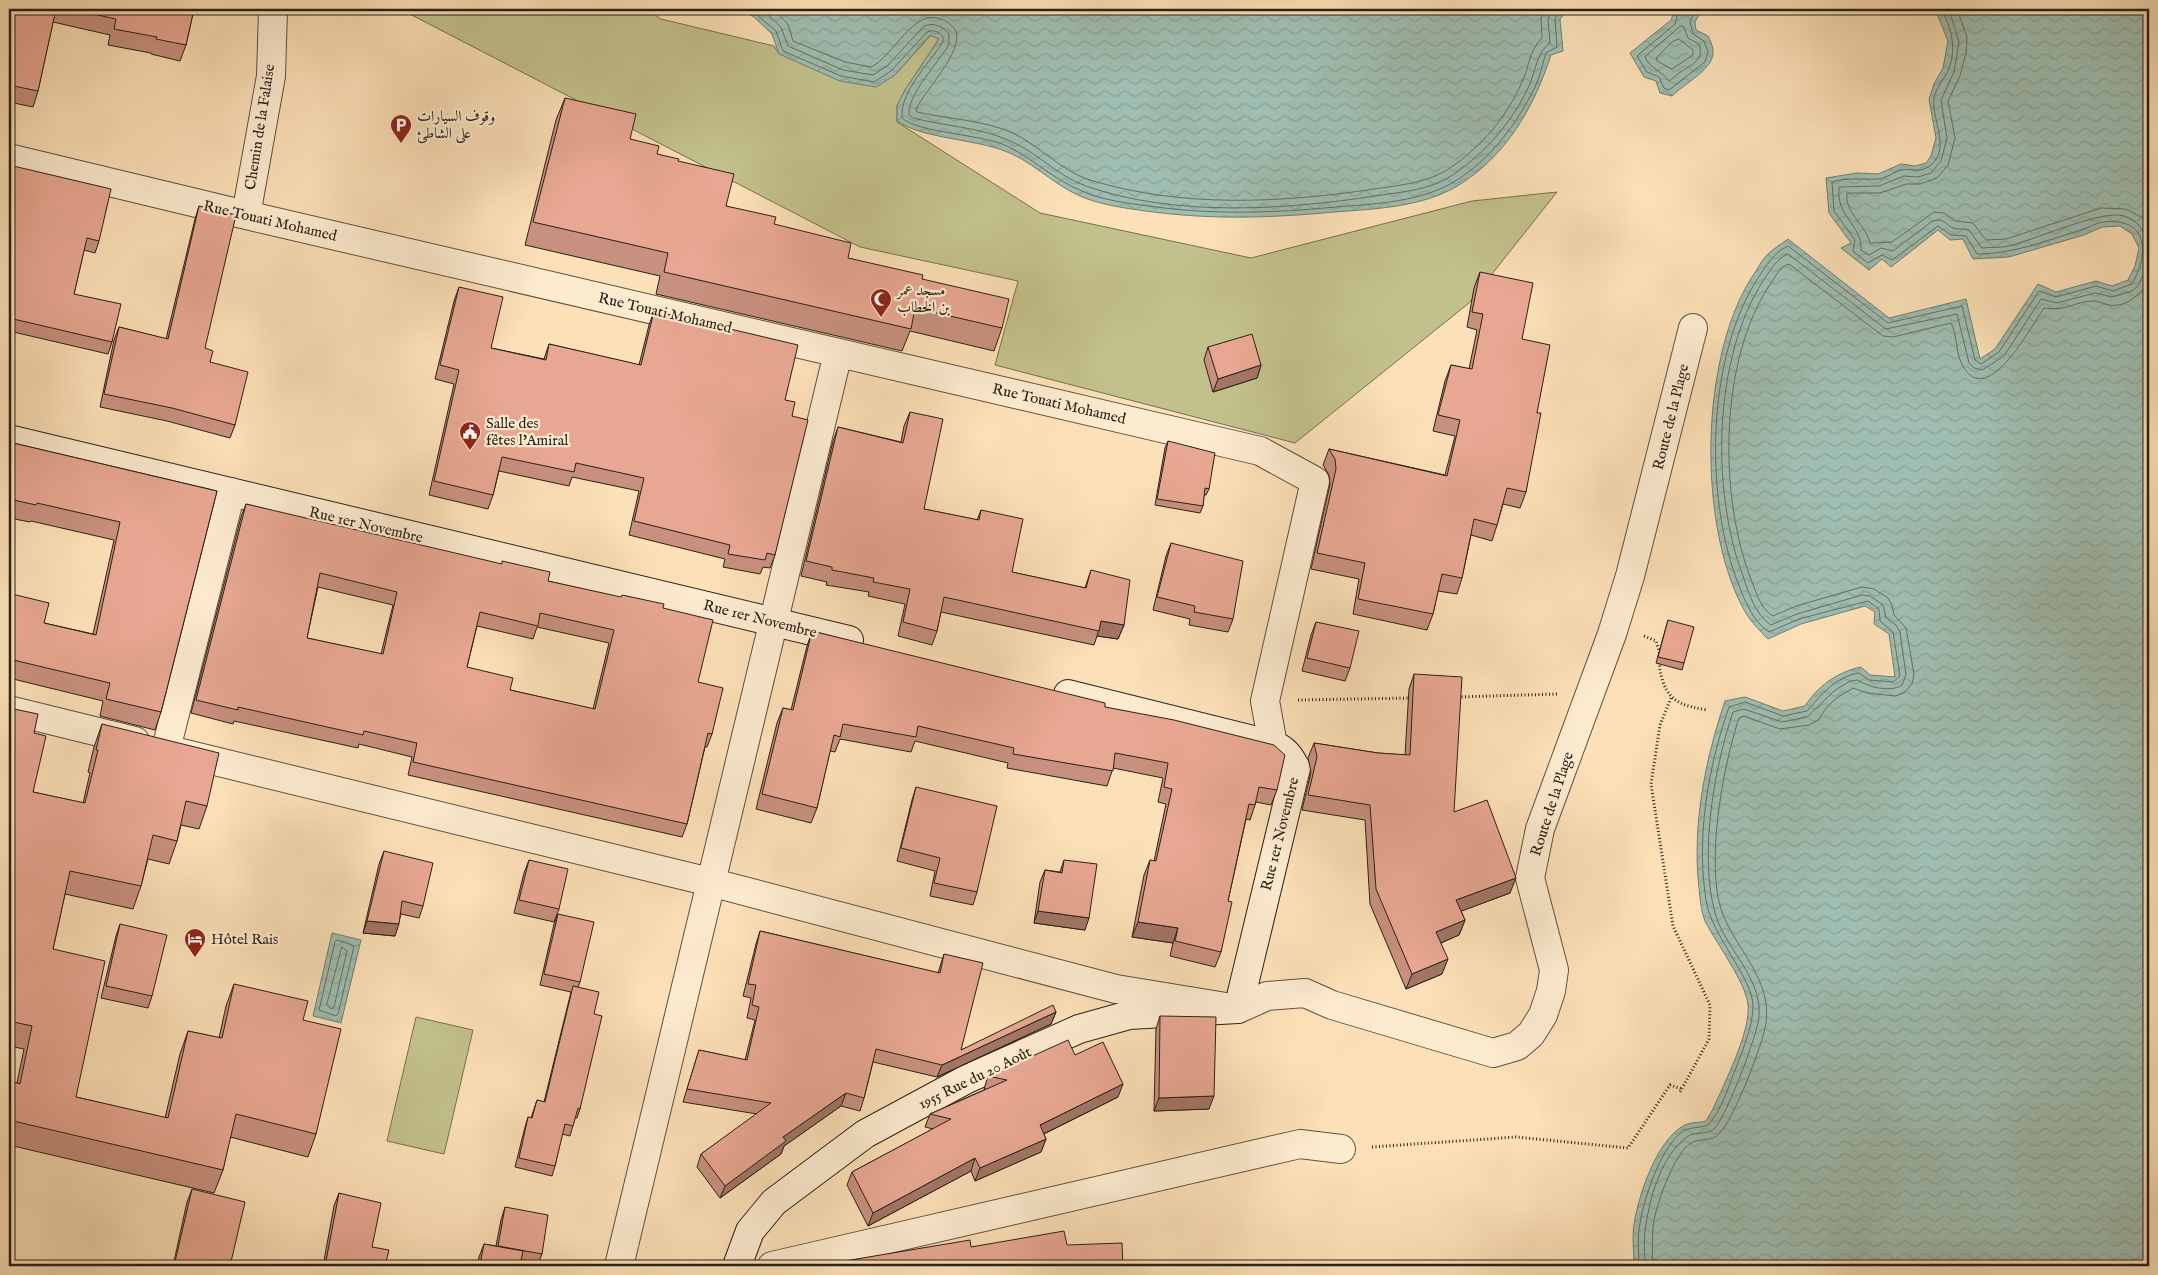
<svg xmlns="http://www.w3.org/2000/svg" width="2158" height="1275" font-family="'IM FELL English',Amiri,serif">
	<defs>
		<pattern id="water-waves" width="16" height="10" patternUnits="userSpaceOnUse" patternTransform="scale(1.25)"><rect width="16" height="10" fill="#9fbdb0"/><path d="M0 5q4-4 8 0t8 0" fill="none" stroke="#89a297"/></pattern>
	</defs>
	<rect width="100%" height="100%" fill="#fce0b7"/>
	<filter id="stains"><feTurbulence type="fractalNoise" baseFrequency=".004" numOctaves="4"/><feColorMatrix values="0 0 0 0 .2 0 0 0 0 .09 0 0 0 0 .02 0 0 0 .5 -.17"/></filter>
	<radialGradient id="worn" r=".72"><stop offset=".6" stop-color="#630" stop-opacity="0"/><stop offset="1" stop-color="#630" stop-opacity=".3"/></radialGradient>
	<path fill="#c3c18b" stroke="#767052" d="M400 9H647L661 19 774 46 779 54 895 75 931 35 939 39 905 90 897 106V122L1040 213 1251 258 1472 201 1557 192 1469 303 1295 443 995 365 1018 281 860 247Z
		M416 1017 473 1030 444 1154 387 1141Z"/>
	<path fill="url(#water-waves)" stroke="#707e73" d="M740 9H1563L1566 12 1560 19 1563 51 1551 55C1534 107 1507 155 1459 185 1424 207 1375 209 1334 212 1269 218 1211 220 1146 211 1124 208 1101 205 1080 196 1052 184 1030 159 1002 150 972 139 921 138 897 121V106L905 90 939 39 930 35 895 75 876 87 840 81 779 54 772 34 754 17Z
		M1675 9H1702L1695 22 1696 30 1708 36C1710 40 1713 46 1713 51 1715 68 1684 84 1672 96L1660 93 1656 81 1644 77 1630 53 1671 20Z
		M1935 9H2149V1266H1634C1634 1252 1632 1237 1634 1224 1639 1194 1656 1142 1683 1126 1689 1122 1699 1123 1706 1121L1713 1109C1724 1084 1751 1031 1748 1005 1746 982 1716 943 1705 921 1701 911 1700 898 1699 888 1692 826 1705 760 1725 701L1745 697 1783 711 1805 706C1818 686 1837 672 1861 667L1870 675 1895 677 1889 634 1874 624 1875 612 1865 606 1801 624 1768 639C1758 629 1748 619 1742 606 1698 521 1700 358 1752 277 1757 270 1761 261 1767 255 1773 249 1781 244 1788 239L1889 318 1966 299 1980 359 1995 349 2038 284 2056 292 2096 281 2112 286 2128 280 2135 266 2139 248 2132 234 2120 226 2102 227 2084 235 2009 257 1973 259 1963 239 1950 240 1938 230 1891 267 1882 259 1869 270 1841 248 1851 243 1829 213 1826 178 1857 173 1878 174 1901 164 1915 166 1926 163 1931 156 1936 138 1929 99 1934 84 1943 68 1948 41Z
		M332 933 361 940 341 1023 313 1016Z"/>
	<g fill="none" stroke-linecap="round" stroke-linejoin="round">
		<path stroke="#646e64" stroke-width="1" d="M750 9 776 31 783 51 841 76 874 82 891 71 927 32C933 29 940 32 943 37V42C929 64 900 91 902 118 919 133 981 134 1007 146 1034 159 1054 180 1082 191 1102 200 1126 203 1148 206 1213 215 1271 213 1336 207 1375 204 1423 202 1457 180 1491 158 1516 125 1534 89 1540 78 1542 65 1546 53L1557 47 1555 19 1560 9
			M762 9 781 27 788 46 843 70 873 75 887 66 924 26C933 22 943 26 949 34V44C939 63 907 94 909 115L913 118C944 126 978 127 1008 140 1036 151 1057 176 1086 186 1173 217 1285 210 1375 196 1401 192 1432 190 1454 174 1486 152 1513 121 1529 86 1536 71 1536 53 1550 43L1548 19 1553 9
			M773 9 788 24 793 41 845 62 871 67C894 56 913 8 941 19 948 22 952 25 956 31 963 52 926 89 916 109L917 112C948 119 983 120 1013 133 1040 146 1061 171 1090 180 1181 208 1282 203 1374 189 1400 185 1428 183 1450 168 1481 147 1507 117 1522 82 1529 68 1529 50 1542 38L1541 18 1544 9
			M1679 9 1675 24 1637 56 1647 72 1659 77 1664 88 1669 90 1705 62 1708 52 1704 41 1693 34 1690 21 1696 9
			M1949 9 1959 42 1954 72 1941 100 1947 138 1941 161 1931 173 1918 177 1904 176 1879 186 1839 187C1836 218 1862 224 1861 250L1869 255 1881 248 1893 251 1931 222C1943 216 1944 224 1953 228 1958 230 1964 228 1969 230L1982 248C1991 247 2000 248 2009 246 2034 240 2103 209 2124 216 2138 220 2144 231 2149 243
			M1957 9 1967 37 1966 53 1960 76 1948 101 1955 138 1948 165 1937 178 1920 184H1906L1880 193H1847C1844 212 1866 225 1870 243L1892 242 1934 212 1944 213 1956 221 1973 223 1986 240 2006 239 2101 208 2126 209 2143 218 2149 226
			M1681 26 1684 27 1688 38 1699 44C1705 61 1690 65 1679 73 1675 76 1673 79 1669 81 1662 71 1650 69 1645 57Z
			M1679 39 1693 50V55L1672 69 1657 61 1656 58 1672 42Z
			M338 940 354 946 338 1014 336 1016 319 1010 335 942Z
			M342 947 347 951 334 1007 331 1009 327 1005Z
			M1639 1266C1639 1252 1637 1237 1640 1223 1644 1198 1662 1143 1685 1130 1692 1127 1701 1128 1708 1125 1722 1110 1728 1087 1736 1068 1743 1048 1753 1027 1753 1006 1753 978 1711 935 1706 900 1696 836 1708 768 1729 707L1745 702 1783 716 1807 711C1822 694 1835 677 1859 673L1869 680 1893 682 1900 676 1893 632 1880 621 1879 609 1868 601 1799 619 1769 632C1751 620 1744 598 1736 578 1705 492 1707 357 1758 278 1766 266 1774 252 1788 246L1888 323 1962 306 1975 360 1981 364 1999 352 2039 291 2056 297 2096 286 2113 291 2132 284C2150 253 2148 217 2103 222 2095 223 2086 229 2078 231 2045 241 2013 254 1977 254L1966 236 1951 235 1938 226 1892 260 1882 255 1868 263 1853 251 1855 240 1834 211 1832 182C1847 177 1862 180 1877 179 1887 179 1894 171 1902 170 1911 168 1919 173 1928 167 1953 151 1931 120 1934 98 1936 88 1943 80 1948 71 1957 51 1952 27 1941 9
			M1645 1266C1645 1253 1643 1238 1646 1225 1650 1196 1662 1155 1687 1137 1694 1131 1707 1136 1715 1128 1728 1112 1753 1045 1758 1023 1767 981 1725 950 1715 913 1699 854 1714 769 1733 712L1744 709 1782 722 1807 717 1834 691 1850 681 1858 680C1868 687 1891 693 1902 685L1906 675 1900 632 1896 625 1886 618 1883 605 1870 596 1862 595 1797 614 1771 625C1755 614 1749 594 1743 576 1711 491 1713 359 1763 281 1770 271 1776 259 1788 254L1886 329 1957 314 1969 363 1974 368 1982 370 2004 356 2041 299 2057 303 2095 293 2112 297 2132 291 2138 286 2145 271 2149 254
			M1652 1266C1653 1254 1652 1241 1653 1228 1654 1209 1674 1153 1691 1143 1699 1138 1711 1142 1719 1134 1734 1119 1763 1044 1766 1023 1772 979 1736 950 1722 912 1705 865 1723 766 1739 718L1744 716 1780 729 1809 725 1818 720 1827 707 1838 697 1853 688 1867 693 1895 696 1904 693 1912 684 1914 674 1906 628 1894 615 1892 605 1888 598 1874 589 1862 587 1796 606 1773 616C1759 608 1755 588 1749 574 1719 491 1720 361 1769 286 1775 278 1779 267 1789 264L1883 336 1893 337 1951 323C1958 336 1955 355 1964 368 1989 408 2033 323 2044 308 2066 312 2075 301 2094 301 2099 301 2104 304 2109 305 2126 308 2142 294 2149 280"/>
		<g stroke="#5e5040" stroke-width="30">
			<path id="minor" d="M9 158 246 215 1260 451 1315 481 1265 701 1273 745
				M246 215 271 76 273 9
				M9 710 135 741
				M166 749 231 492
				M182 753 710 882 1116 989 1238 1009 1267 996 1305 993 1332 1005 1493 1053 1517 1046 1531 1034 1543 1015 1551 991 1554 970 1530 878 1540 829 1612 634 1630 576 1693 328
				M619 1266 838 353
				M772 1266 1300 1144 1341 1149"/>
		</g>
		<g stroke="#2a2018" stroke-width="30">
			<path id="secondary" d="M9 439 849 640
				M737 1266 750 1231 774 1202 865 1134 967 1079 1079 1029 1129 1015 1238 1009 1296 768C1290 757 1285 749 1273 745L1068 694"/>
		</g>
		<path stroke="#2a2018" stroke-width="3" stroke-dasharray="1 2.5" stroke-linecap="butt" d="M1644 636 1656 641 1660 654
			M1660 662C1659 670 1661 675 1663 682 1671 704 1686 706 1707 710
			M1458 697 1557 694
			M1671 698 1660 725 1651 784 1673 926 1710 1005 1709 1039 1679 1094
			M1298 700 1412 698
			M1372 1147 1516 1137 1628 1148 1670 1085 1682 1089"/>
		<use href="#minor" stroke="#fdebd0" stroke-width="28"/>
		<use href="#secondary" stroke="#fdebd0" stroke-width="28"/>
	</g>
	<path fill="#c8907e" stroke="#2a2018" fill-rule="evenodd" d="M9 9H194L186 45 180 61 151 54V53L108 45 110 35 53 22 38 91 33 107 9 102Z
		M565 98 630 139 657 154 678 161 726 206 774 224 848 258 922 279 1002 328 994 351 910 331 902 351 656 294 660 276 525 245 556 120Z
		M9 165 99 241 95 253 84 250 74 294 112 342 108 354 9 331Z
		M199 206 205 348 235 425 230 438 167 421 100 407 114 340 119 327 166 339 195 219Z
		M1480 272 1522 339 1537 413 1526 492 1520 508 1503 504 1497 525 1492 541 1471 535 1462 578 1457 594 1438 591 1433 614 1427 630 1353 614 1359 579 1311 569 1330 484 1329 475 1323 465 1329 449 1445 475 1455 436 1433 431 1445 381 1451 365 1469 369 1477 330 1467 327 1474 288Z
		M459 287 491 348 544 359 549 344 639 365 649 325 654 311 785 400 792 416 775 555 770 568 763 567 760 574 723 567 725 559 629 535 639 491 572 477 569 486 499 471 493 495 488 509 429 495 454 384 435 379 454 301Z
		M1208 347 1261 365 1257 378 1213 392 1204 360Z
		M910 412 924 509 977 520 981 510 1012 572 1085 588 1091 570 1124 625 1118 639 1097 636 1094 645 941 612 937 631 932 645 898 636 905 604 868 596 869 592 826 585 827 582 801 576 833 441 838 427 901 442 904 426Z
		M1168 441 1209 489 1206 495H1204L1203 506 1200 513 1155 505 1165 448Z
		M9 442 217 491 161 712 155 730 100 716 103 701 9 678V604L12 594 44 623 93 634 114 540 31 521 30 522 9 518Z
		M246 504 548 581 663 608 698 682 712 734 707 747H705L687 824 682 837 408 775 412 757 359 744 358 748 234 721 233 724 191 713 241 517ZM318 587 393 605 381 654 307 638ZM477 626 533 639 537 627 609 643 593 709 510 690 467 667Z
		M1171 543 1233 619 1228 632 1189 625 1190 619 1153 610 1166 556Z
		M1668 620 1684 663 1682 670 1656 663Z
		M1316 622 1350 668 1345 681 1302 671 1311 635Z
		M812 631 1105 707 1277 790 1271 805 1256 802 1250 820 1246 819 1228 901 1221 952 1215 967 1170 956 1173 943 1132 937 1144 875 1150 860 1154 861 1166 804 1158 802 1163 778 1113 768 1107 786 1007 768 1008 763 915 741 911 752 840 739 835 752 830 751 817 808 811 823 756 809 777 723 783 708 791 710 807 646Z
		M1414 674 1454 812 1510 893 1461 911 1465 920 1459 935 1441 943 1442 974 1406 989 1370 904 1365 820 1302 810 1311 772 1308 758 1314 743 1378 753 1405 755 1409 689Z
		M9 708 34 733 33 792 83 803 90 773 88 772 94 747 102 724 207 806 199 829 181 825 177 841 169 864 148 859 141 886 133 909 65 894 53 949 76 1097 165 1118 180 1054 188 1031 219 1038 226 1006 234 984 303 1020 316 1134 308 1157 230 1137 223 1170 214 1193 9 1145V1096L14 1082 17 1083 24 1049 9 1046Z
		M916 787 977 892 973 905 930 896 935 871 897 861 912 800Z
		M384 851 423 906 419 918 401 914 395 936 363 933 379 864Z
		M529 860 559 909 554 922 514 913 524 873Z
		M1064 860 1085 930 1034 923 1040 882 1045 870 1060 872Z
		M558 914 580 982 578 987 594 1014 580 1109 577 1118H575L570 1136 562 1134 555 1166 552 1176 515 1167 525 1127 528 1117 531 1118 537 1100 544 1102 571 992 540 985 554 924Z
		M120 924 152 996 148 1008 101 998 116 936Z
		M760 931 938 973 944 954 961 1050 1056 1012 1051 1024 937 1077 873 1062 864 1098 860 1111 841 1106 784 1146 781 1154 720 1198 697 1167 701 1154 757 1114 683 1102 699 1050 745 1060 755 1020 747 1018 751 998 743 996 756 944Z
		M1160 1016 1209 1109 1154 1111 1156 1029Z
		M1075 1055 1118 1097 1044 1134 1046 1139 1041 1152 975 1181 971 1171 868 1226 847 1185 852 1172 933 1129 925 1127 930 1114 986 1089H984L988 1076Z
		M192 1189 230 1266H173L187 1202Z
		M339 1193 372 1247 385 1266H323L334 1206Z
		M505 1207 542 1254 537 1266 521 1264 520 1266H463L465 1261 478 1263 479 1257 484 1244 496 1246 501 1220Z"/>
	<path fill="#a27566" stroke="#2a2018" d="M1261 365 1257 378 1213 392 1218 379Z
		M1101 621 1124 625 1118 639 1097 636Z
		M1516 878 1510 893 1451 915 1456 900Z
		M1038 911 1089 918 1085 930 1034 923Z
		M1465 920 1459 935 1431 947 1436 932Z
		M367 921 399 924 395 936 363 933Z
		M1138 922 1178 928 1173 943 1132 937Z
		M1448 959 1442 974 1406 989 1412 974Z
		M1056 1012 1051 1024 937 1077 942 1065Z
		M1123 1084 1118 1097 1035 1138 1040 1125Z
		M846 1093 841 1106 784 1146 781 1154 720 1198 725 1186 783 1137Z
		M1214 1096 1209 1109 1154 1111 1159 1098Z
		M1046 1139 1041 1152 975 1181 980 1168Z
		M975 1158 971 1171 868 1226 873 1213Z
		M9 1242H12L10 1249H9Z"/>
	<path fill="#e8a792" stroke="#2a2018" fill-rule="evenodd" d="M9 9H56L38 91 9 85Z
		M70 9H194L186 45 156 39 157 37 114 29 116 19Z
		M565 98 636 114 630 139 659 146 657 154 679 159 678 161 734 174 726 206 776 217 774 224 851 243 848 258 923 275 922 279 1009 299 1002 328 915 308 911 329 664 272 668 253 533 222Z
		M9 165 111 189 99 241 87 238 74 294 121 304 112 342 9 318Z
		M199 206 236 215 205 348 213 351 210 362 248 372 235 425 172 408 104 394 119 327 168 339Z
		M1480 272 1533 283 1522 339 1550 345 1537 413H1541L1526 492 1507 488 1497 525 1474 519 1462 578 1442 574 1433 614 1358 599 1365 563 1317 553 1336 469 1335 459 1329 449 1447 476 1460 420 1438 415 1451 365 1472 369 1483 314 1472 312Z
		M459 287 503 297 491 348 546 360 549 344 641 365 654 311 798 345 785 400 795 402 792 416 808 420 775 555 767 553 765 560 728 554 730 545 634 521 644 478 576 463 574 472 502 457 493 495 434 481 459 370 440 365Z
		M1252 334 1261 365 1218 379 1208 347Z
		M910 412 943 419 924 509 979 520 981 510 1023 519 1012 572 1086 588 1091 570 1130 580 1124 625 1101 621 1099 631 944 597 937 631 903 622 910 589 873 582 874 578 832 570V567L806 561 838 427 903 443Z
		M1168 441 1215 453 1209 489 1205 488 1203 506 1157 499Z
		M9 442 217 491 161 712 106 699 110 683 9 659V609L12 594 49 603 44 623 96 635 120 522 37 503 36 505 9 499Z
		M246 504 502 564V561L550 572 548 581 621 597 622 595 664 604 663 608 713 620 698 682 723 688 712 734 708 733 687 824 413 762 417 743 364 731 363 735 238 707V710L196 700ZM320 573 397 592 383 654 307 638ZM480 612 538 626 540 613 614 630 595 709 510 690 513 678 467 667Z
		M1171 543 1243 561 1233 619 1194 612 1195 606 1157 597Z
		M1668 620 1694 627 1684 663 1658 657Z
		M1316 622 1359 631 1350 668 1307 658Z
		M812 631 1105 703V707L1174 720 1274 745 1285 755 1277 790 1259 787 1255 805 1249 804 1228 901 1232 902 1221 952 1175 941 1178 928 1138 922 1150 860 1156 861 1172 789 1164 787 1168 763 1115 753 1113 771 1013 754 1014 748 918 726 916 737 843 724 840 737 834 735 817 808 762 794 783 708 793 710Z
		M1414 674 1462 677 1454 812 1487 800 1516 878 1456 900 1465 920 1436 932 1448 959 1412 974 1376 889 1370 805 1308 795 1317 757 1314 743 1378 753 1410 755Z
		M9 708 38 714 34 733 46 736 33 792 85 803 98 750H96L102 724 219 753 207 806 186 801 177 841 153 835 141 886 70 871 53 949 105 961 76 1097 168 1118 188 1031 222 1038 234 984 308 1001 303 1020 341 1029 316 1134 236 1114 223 1170 9 1120V1103L14 1082 20 1084 32 1026 9 1021Z
		M916 787 997 806 977 892 934 883 940 858 901 848Z
		M384 851 433 863 423 906 402 901 399 924 367 921Z
		M529 860 568 869 559 909 519 900Z
		M1064 860 1097 864 1089 918 1038 911 1045 870 1062 873Z
		M558 914 594 922 580 982 544 974Z
		M120 924 167 935 152 996 106 986Z
		M760 931 940 973 944 954 983 963 961 1050 1053 1005 1056 1012 942 1065 876 1049 864 1098 846 1093 783 1137 786 1141 725 1186 701 1154 771 1103 687 1089 699 1050 747 1060 759 1007 752 1005 756 985 748 984Z
		M573 986 599 992 594 1014 602 1016 580 1109 578 1108 573 1126 565 1124 555 1166 519 1158 528 1117 532 1118 537 1100 545 1102Z
		M1160 1016 1216 1017 1214 1096 1159 1098Z
		M1068 1040 1075 1055 1103 1042 1123 1084 1040 1125 1046 1139 980 1168 975 1158 873 1213 852 1172 951 1119 930 1114 1007 1080 988 1076Z
		M9 1177H10L12 1242H9Z
		M192 1189 245 1202 230 1266H174Z
		M339 1193 381 1203 372 1247 389 1250 385 1266H325Z
		M505 1207 548 1215 542 1254 498 1246Z
		M1064 1231 1067 1245 1122 1243 1123 1266H815L970 1240 971 1247Z
		M484 1244 523 1251 520 1266H464L465 1261 480 1264Z"/>
	<defs>
		<g id="parking-pin" transform="scale(1.125)"><path d="M0 17L-7.5 6A9.5 9.5 0 1 1 7.5 6Z" fill="#8f2418" stroke="#fdebd0"/><path d="M-3.5-5.5H1a3.5 3.5 0 0 1 0 7H-1V5.5H-3.5ZM-1-3.4V-.6H.8a1.4 1.4 0 0 0 0-2.8Z" fill="#fff"/></g>
		<g id="mosque-pin" transform="scale(1.125)"><path d="M0 17L-7.5 6A9.5 9.5 0 1 1 7.5 6Z" fill="#8f2418" stroke="#fdebd0"/><path d="M3.5-4.9A6 6 0 1 0 3.5 4.9A5 5 0 1 1 3.5-4.9Z" fill="#fff"/></g>
		<g id="civic-pin" transform="scale(1.125)"><path d="M0 17L-7.5 6A9.5 9.5 0 1 1 7.5 6Z" fill="#8f2418" stroke="#fdebd0"/><path d="M-.6-6.5H3V-4.5H.6V-3L4-1V1h2V6H-6V1h2V-1L-.6-3ZM-1.2 2.5V6h2.4V2.5Z" fill="#fff"/></g>
		<g id="hotel-pin" transform="scale(1.125)"><path d="M0 17L-7.5 6A9.5 9.5 0 1 1 7.5 6Z" fill="#8f2418" stroke="#fdebd0"/><path d="M-6-4.5h1.5V1H6V5H4.5V3h-9V5H-6ZM-4 0a1.8 1.8 0 1 1 3.6 0ZM.5 0V-2.5h3Q6-2.5 6 0Z" fill="#fff"/></g>
	</defs>
	<g fill-rule="evenodd">
		<use href="#parking-pin" x="401" y="125"/>
		<use href="#mosque-pin" x="881" y="299"/>
		<use href="#civic-pin" x="470" y="432"/>
		<use href="#hotel-pin" x="195" y="939"/>
	</g>
	<g text-anchor="middle" dominant-baseline="central" stroke-width="4.5" stroke-linejoin="round" paint-order="stroke">
		<g font-size="15" fill="#2a2018" stroke="#fdebd0" text-anchor="start">
			<text x="417" y="116">وقوف السيارات<tspan x="417" dy="17">على الشاطئ</tspan></text>
			<text x="897" y="290">مسجد عمر<tspan x="897" dy="17">بن الخطاب</tspan></text>
			<text x="486" y="423">Salle des<tspan x="486" dy="17">fêtes l'Amiral</tspan></text>
			<text x="211" y="939">Hôtel Rais</text>
		</g>
		<g font-size="15" fill="#2a2018" stroke="#fdebd0">
			<text transform="translate(260 127) rotate(-81)">Chemin de la Falaise</text>
			<text transform="translate(270 221) rotate(13)">Rue Touati Mohamed</text>
			<text transform="translate(665 313) rotate(13)">Rue Touati Mohamed</text>
			<text transform="translate(1059 404) rotate(13)">Rue Touati Mohamed</text>
			<text transform="translate(1671 417) rotate(-76)">Route de la Plage</text>
			<text transform="translate(366 525) rotate(13)">Rue 1er Novembre</text>
			<text transform="translate(760 619) rotate(14)">Rue 1er Novembre</text>
			<text transform="translate(1552 804) rotate(-72)">Route de la Plage</text>
			<text transform="translate(1280 834) rotate(-76)">Rue 1er Novembre</text>
			<text transform="translate(975 1078) rotate(-26)">1955 Rue du 20 Août</text>
		</g>
	</g>
	<rect width="2158" height="1275" fill="none" stroke="#fce0b7" stroke-width="30"/>
	<rect x="10" y="10" width="2138" height="1255" fill="none" stroke="#2a2018" stroke-width="2.5"/>
	<rect x="15" y="15" width="2128" height="1245" fill="none" stroke="#2a2018"/>
	<rect width="100%" height="100%" filter="url(#stains)"/>
	<rect width="100%" height="100%" fill="url(#worn)"/>
</svg>
